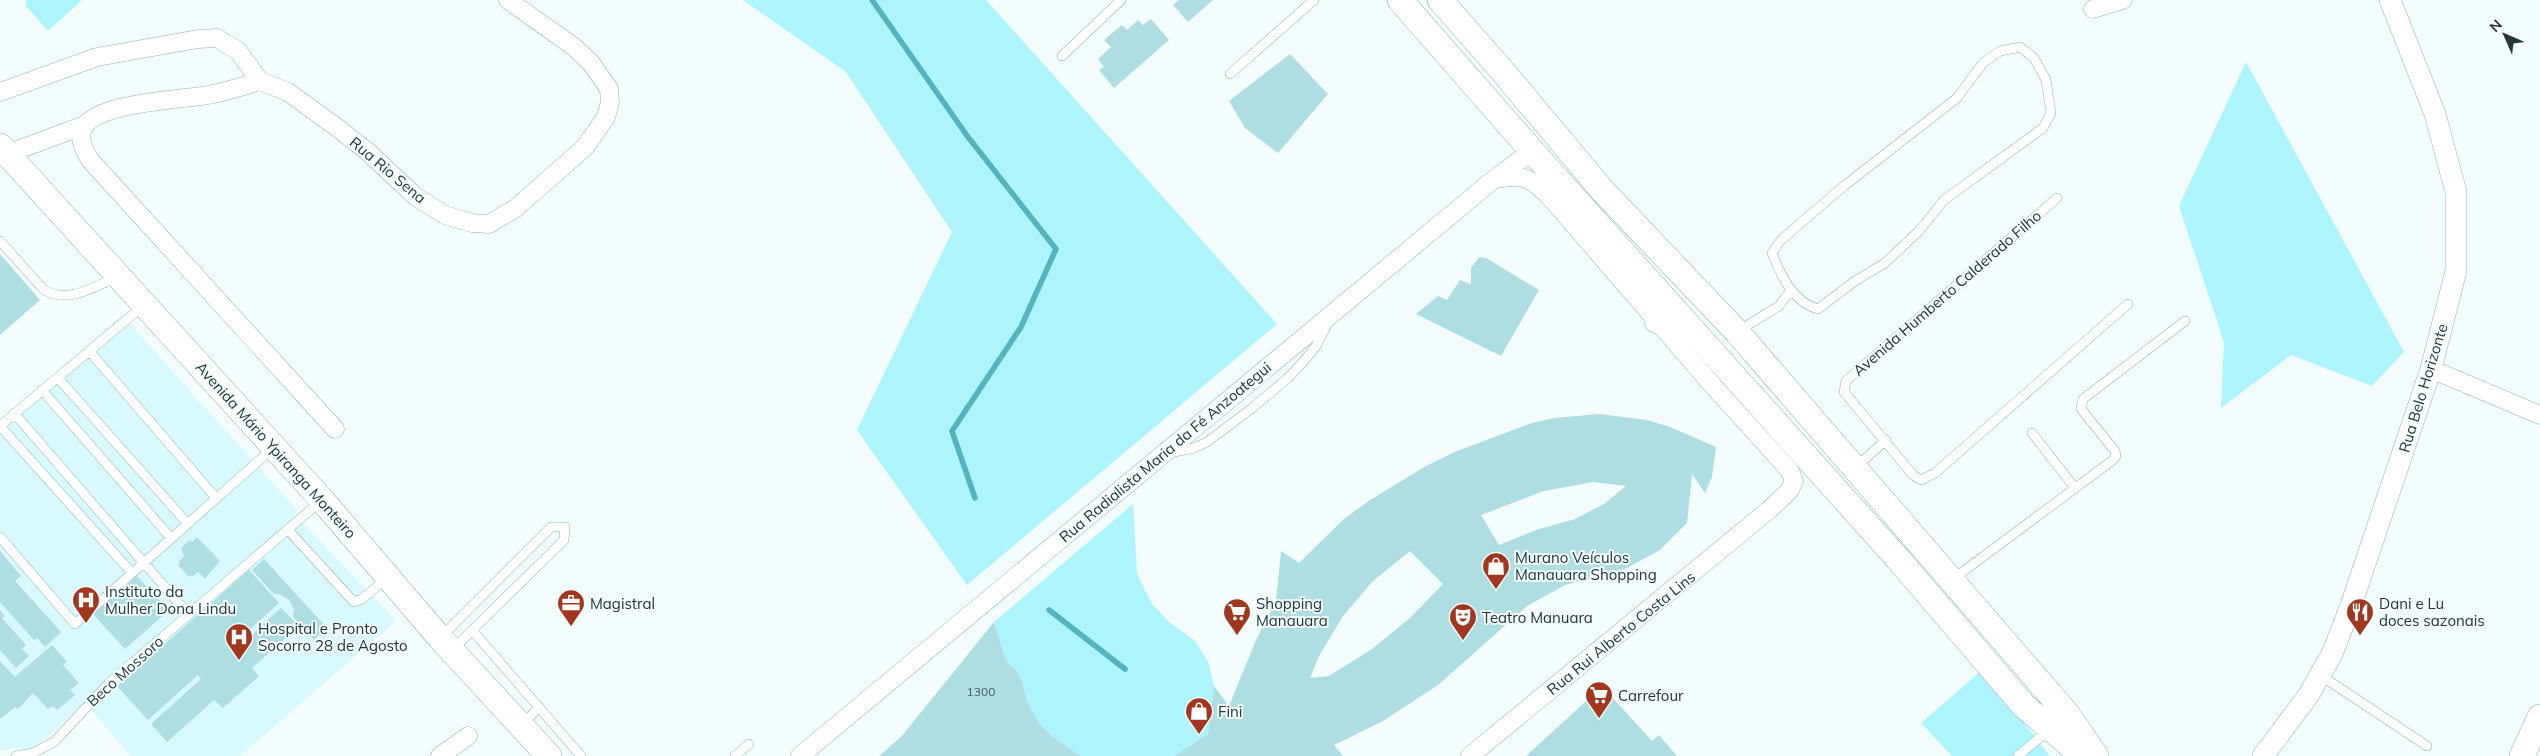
<svg xmlns="http://www.w3.org/2000/svg" width="2540" height="756" font-family="Mulish,sans-serif">
	<rect width="100%" height="100%" fill="#f3fdfe"/>
	<path fill="#d8fafe" d="M122 315 298 511 283 525 295 515 396 621 240 756H131L85 703 46 738 30 749 14 748 0 751V421Z"/>
	<path fill="#adf4fd" d="M26 0H82L48 31 26 6Z
		M743 0H986L1277 324 967 585 857 430 952 232 846 72Z
		M2246 62 2404 352 2372 386 2291 355 2221 408 2224 342 2179 206Z
		M1133 504 1137 574 1152 604 1169 622 1195 641 1208 662 1214 686 1208 734 1174 756H1081L1053 737 1038 722 1027 701 1022 681 1016 670 1006 661 994 622Z
		M1982 670 2050 756H1952L1921 723Z"/>
	<g fill="none" stroke-linecap="round" stroke-linejoin="round">
		<path stroke="#54b3be" stroke-width="5.5" d="M872 0 968 137 1056 249 1021 327 952 431 975 498
			M1049 610 1125 669"/>
	</g>
	<path fill="#aedde2" fill-rule="evenodd" d="M1179 0H1213L1188 22 1173 5Z
		M1151 19 1169 40 1114 88 1099 70 1104 67 1098 59 1111 47 1104 40 1122 25 1127 30 1138 20 1143 25Z
		M1290 54 1328 94 1278 153 1245 128 1229 101Z
		M0 254 40 300 0 335Z
		M1479 257 1486 258 1539 290 1501 356 1416 314 1438 296 1447 300 1460 280 1471 284V268Z
		M1599 414 1647 420 1670 427 1716 447 1712 477 1705 493 1692 474 1687 523 1660 550 1625 569 1565 585 1527 606 1438 685 1383 721 1334 745 1343 756H1174L1208 734 1214 686 1229 706 1256 640 1276 601 1281 551 1299 563 1344 519 1370 500 1426 466 1457 451 1532 423 1554 418ZM1593 482 1626 486 1604 504 1575 519 1536 530 1499 545 1481 515 1544 491ZM1410 551 1443 584 1410 618 1372 649 1329 676 1310 678 1319 656 1343 616 1373 581Z
		M197 537 220 561 205 579 198 572 192 577 190 575 189 577 178 565 180 563 178 562 184 556 181 548 190 540 192 542Z
		M0 551 21 576 15 581 61 632 45 647 37 638 34 640 0 602Z
		M264 559 327 628 314 640 293 617 294 609 289 600 279 594H274L252 570Z
		M249 570 279 603 229 648 233 652 281 608 299 626 252 668 259 676 223 708 214 700 167 742 151 724 201 679 198 675 148 720 117 686Z
		M137 576 168 611 125 649 93 614Z
		M0 610 5 616 2 618 26 645 22 649 29 656 16 668 0 650Z
		M994 622 1006 661 1016 670 1022 681 1027 701 1038 722 1053 737 1081 756H879L901 737Z
		M52 645 67 662 63 665 79 683 70 690 75 695 57 710 53 706 48 709 33 693 18 709 15 707 0 719V661L15 677Z
		M1595 693 1604 704 1612 697 1652 741 1659 735 1677 756H1526Z"/>
	<g fill="none" stroke-linecap="round" stroke-linejoin="round">
		<g stroke="#87b4ba" stroke-width="10">
			<path id="service" d="M2020 47 2034 58 2046 80 2051 113 2043 128 1944 200 1920 230 1885 263 1855 281 1818 309C1793 302 1781 276 1772 253L1781 240 1844 186 1957 98 1983 63 2000 51Z
				M1062 56 1121 0
				M1230 74 1314 0
				M2057 198 1846 381 1844 392 1913 475 1921 480 1935 473 2128 304
				M0 241 44 290C69 304 93 287 117 277
				M1738 331 1779 306 1791 290
				M90 352 216 498
				M58 378 188 524
				M42 390 171 538
				M14 413 189 615
				M0 426 132 573
				M0 426 144 305
				M2032 433 2075 488
				M1169 453 1194 448 1207 442 1251 409 1288 378 1303 362 1316 346 1328 323
				M1856 467 1886 440
				M288 530 354 602 362 599 387 578
				M0 537 75 624 273 448
				M1953 579 2113 460 2116 456 2115 451 2081 409 2083 399 2185 321
				M472 630 581 756
				M441 637 551 527H565L564 540 452 650
				M2320 675 2427 746
				M522 725 539 707
				M16 756 33 753 54 742 108 684 322 500
				M735 756 749 744
				M2018 756 2044 734"/>
		</g>
		<g stroke="#87b4ba" stroke-width="19">
			<path id="minor" d="M2093 9 2123 0
				M260 81C243 86 226 92 208 95 182 100 91 102 82 131 79 141 85 151 90 160L335 429
				M0 92 97 57 198 39 217 38 238 51 260 81 288 92 335 126 367 151 416 197 445 215 472 223 489 224 516 208 585 147 606 117 610 102 609 89 591 63 574 47 508 0
				M7 154 85 125
				M2431 369 2540 415
				M440 756 468 736
				M800 756 1493 180 1532 151
				M1470 756 1770 509 1789 491 1794 481 1790 471 1714 387 1548 195C1527 175 1522 175 1495 179"/>
		</g>
		<g stroke="#87b4ba" stroke-width="22">
			<path id="tertiary" d="M2263 756 2308 696 2332 654 2350 608 2431 369 2456 271V192L2435 114 2390 0"/>
		</g>
		<g stroke="#87b4ba" stroke-width="26">
			<path id="secondary" d="M1400 0 1532 151 1898 559 2024 706 2083 756
				M1440 0 1499 67 1603 191 1737 332 2068 715 2096 756
				M0 146 322 500 440 638 549 756
				M1654 287 1657 321
				M2522 756 2540 717"/>
		</g>
		<use href="#service" stroke="#fff" stroke-width="9"/>
		<use href="#minor" stroke="#fff" stroke-width="18"/>
		<use href="#tertiary" stroke="#fff" stroke-width="21"/>
		<use href="#secondary" stroke="#fff" stroke-width="25"/>
	</g>
	<defs>
		<g id="shop-pin" transform="scale(1.4375)"><path d="M0 17L-7.5 6A9.5 9.5 0 1 1 7.5 6Z" fill="#a0371e" stroke="#f3fdfe"/><path d="M-5-2.5h2.3a2.7 3.5 0 0 1 5.4 0H5L5.5 6h-11ZM-1.5-2.5h3a1.5 2.3 0 0 0-3 0Z" fill="#fff"/></g>
		<g id="hospital-pin" transform="scale(1.4375)"><path d="M0 17L-7.5 6A9.5 9.5 0 1 1 7.5 6Z" fill="#a0371e" stroke="#f3fdfe"/><path d="M-5-5h3v3.5h4V-5h3V5h-3V1.5h-4V5h-3Z" fill="#fff"/></g>
		<g id="office-pin" transform="scale(1.4375)"><path d="M0 17L-7.5 6A9.5 9.5 0 1 1 7.5 6Z" fill="#a0371e" stroke="#f3fdfe"/><path d="M-6-3h4V-5.5h4V-3h4V5H-6ZM-1-4.5V-3h2v-1.5ZM-6 0V1H6V0Z" fill="#fff"/></g>
		<g id="supermarket-pin" transform="scale(1.4375)"><path d="M0 17L-7.5 6A9.5 9.5 0 1 1 7.5 6Z" fill="#a0371e" stroke="#f3fdfe"/><path d="M-6-5.5h2.5l.6 2H6L4.5 2H-2.5L-4.4-4H-6ZM-1.5 3.2a1.3 1.3 0 1 0 .1 0ZM3 3.2a1.3 1.3 0 1 0 .1 0Z" fill="#fff"/></g>
		<g id="restaurant-pin" transform="scale(1.4375)"><path d="M0 17L-7.5 6A9.5 9.5 0 1 1 7.5 6Z" fill="#a0371e" stroke="#f3fdfe"/><path d="M-5-6h1v4h1v-4h1v4h1v-4h1v5L-1.5 .5V6h-2V.5L-5-1ZM5-6V6H3V1.5H1.5Q1.5-4 5-6Z" fill="#fff"/></g>
		<g id="theatre-pin" transform="scale(1.4375)"><path d="M0 17L-7.5 6A9.5 9.5 0 1 1 7.5 6Z" fill="#a0371e" stroke="#f3fdfe"/><path d="M-5-5.5Q0-4 5-5.5V0Q5 5 0 6Q-5 5-5 0ZM-3.3-2.5H-1v1.5H-3.3ZM1-2.5H3.3v1.5H1ZM-2.8 1Q0 5.5 2.8 1Z" fill="#fff"/></g>
	</defs>
	<g fill-rule="evenodd">
		<use href="#shop-pin" x="1496" y="566"/>
		<use href="#hospital-pin" x="86" y="600"/>
		<use href="#office-pin" x="571" y="603"/>
		<use href="#supermarket-pin" x="1237" y="612"/>
		<use href="#restaurant-pin" x="2360" y="612"/>
		<use href="#theatre-pin" x="1463" y="617"/>
		<use href="#hospital-pin" x="239" y="637"/>
		<use href="#supermarket-pin" x="1599" y="695"/>
		<use href="#shop-pin" x="1199" y="711"/>
	</g>
	<g text-anchor="middle" dominant-baseline="central" stroke-width="4" stroke-linejoin="round" paint-order="stroke">
		<g font-size="12" fill="#455f62">
			<text x="981" y="691">1300</text>
		</g>
		<g font-size="15" fill="#223537" stroke="#f3fdfe">
			<text transform="translate(388 170) rotate(40)">Rua Rio Sena</text>
			<text transform="translate(1947 293) rotate(-41)">Avenida Humberto Calderado Filho</text>
			<text transform="translate(2423 388) rotate(-73)">Rua Belo Horizonte</text>
			<text transform="translate(276 450) rotate(48)">Avenida Mário Ypiranga Monteiro</text>
			<text transform="translate(1165 452) rotate(-40)">Rua Radialista Maria da Fé Anzoategui</text>
			<text transform="translate(1621 633) rotate(-39)">Rua Rui Alberto Costa Lins</text>
			<text transform="translate(125 671) rotate(-42)">Beco Mossoro</text>
		</g>
		<g font-size="15" fill="#223537" stroke="#f3fdfe" text-anchor="start">
			<text x="1515" y="557">Murano Veículos<tspan x="1515" dy="17">Manauara Shopping</tspan></text>
			<text x="105" y="591">Instituto da<tspan x="105" dy="17">Mulher Dona Lindu</tspan></text>
			<text x="590" y="603">Magistral</text>
			<text x="1256" y="603">Shopping<tspan x="1256" dy="17">Manauara</tspan></text>
			<text x="2379" y="603">Dani e Lu<tspan x="2379" dy="17">doces sazonais</tspan></text>
			<text x="1482" y="617">Teatro Manuara</text>
			<text x="258" y="628">Hospital e Pronto<tspan x="258" dy="17">Socorro 28 de Agosto</tspan></text>
			<text x="1618" y="695">Carrefour</text>
			<text x="1218" y="711">Fini</text>
		</g>
	</g>
	<g transform="translate(2505 35) rotate(315)" stroke="#f3fdfe" stroke-width="4" paint-order="stroke">
	<path d="M0-4L9 19L0 12L-9 19Z" fill="#223537"/>
	<text y="-8" font-size="14" font-weight="bold" text-anchor="middle" fill="#223537">N</text>
	</g>
</svg>
